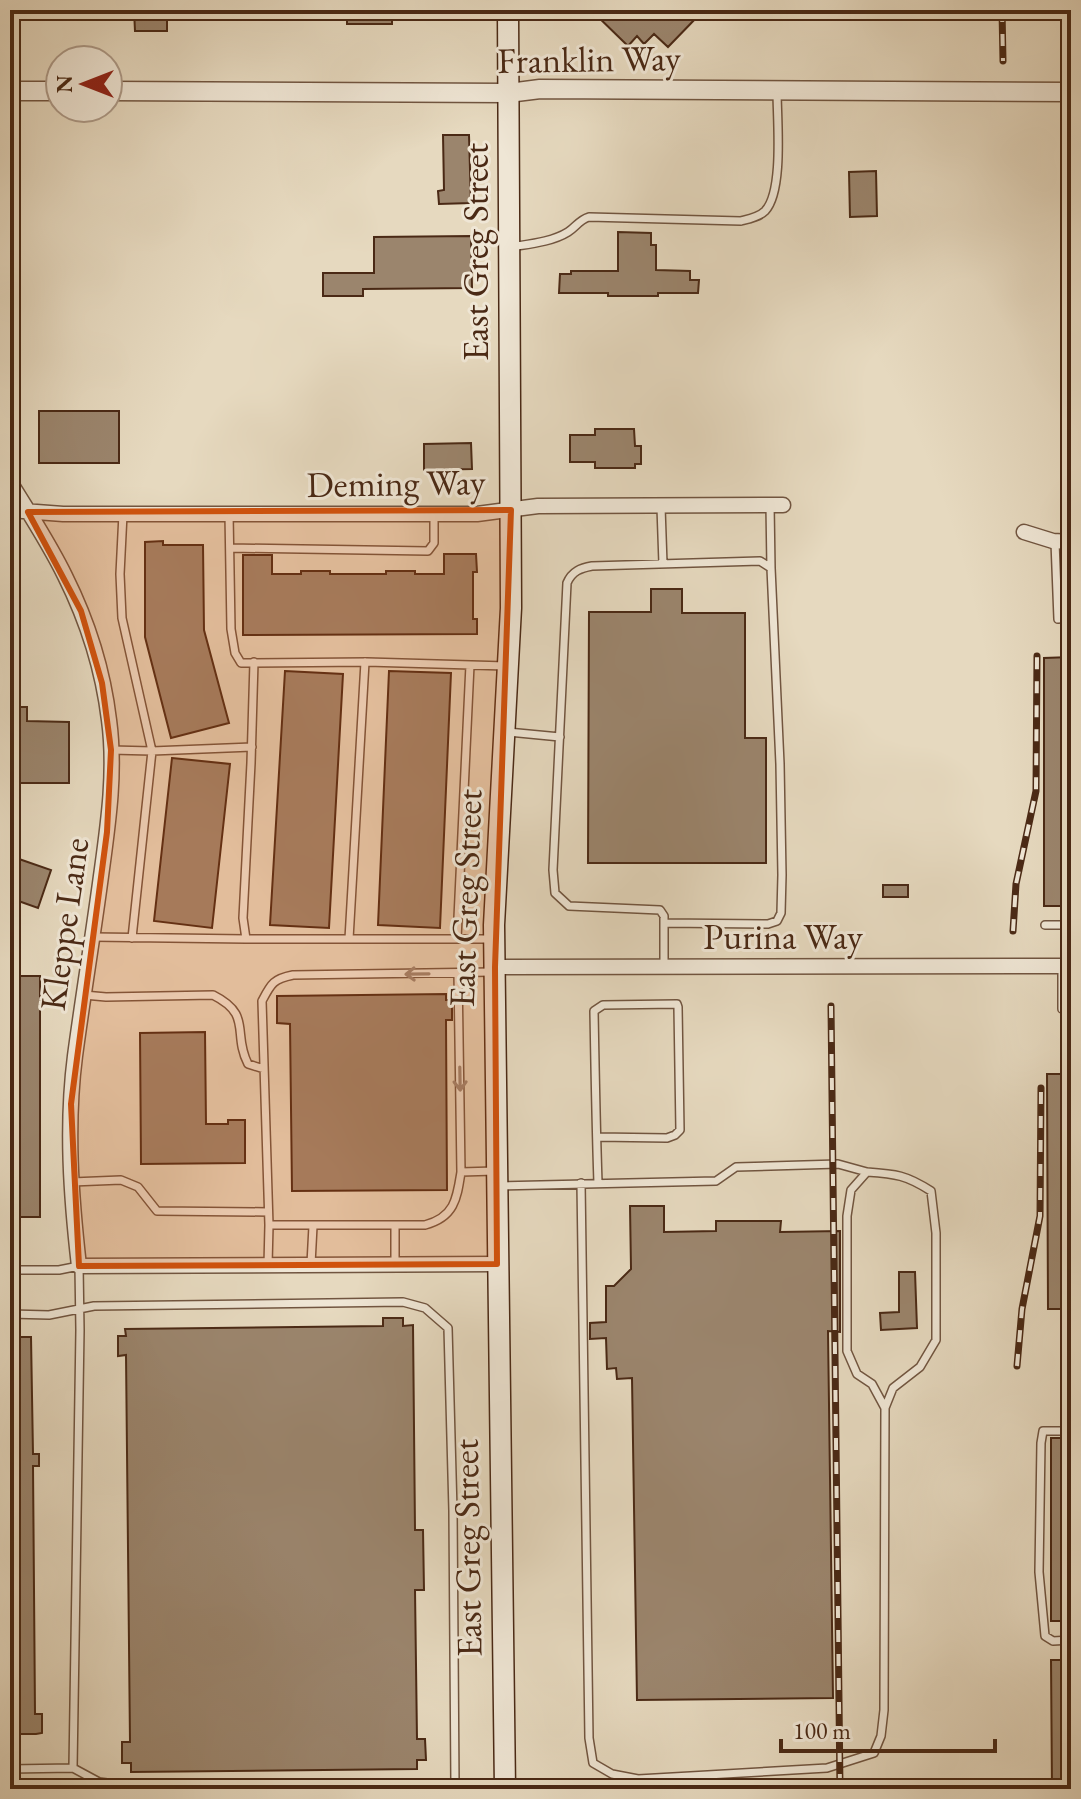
<svg xmlns="http://www.w3.org/2000/svg" width="1081" height="1799" font-family="'EB Garamond',serif">
	<rect width="100%" height="100%" fill="#e6d9bf"/>
	<filter id="stains"><feTurbulence type="fractalNoise" baseFrequency=".0025" numOctaves="4"/><feColorMatrix values="0 0 0 0 .2 0 0 0 0 .09 0 0 0 0 .02 0 0 0 .5 -.17"/></filter>
	<radialGradient id="worn" r=".72"><stop offset=".6" stop-color="#630" stop-opacity="0"/><stop offset="1" stop-color="#630" stop-opacity=".3"/></radialGradient>
	<path fill="#9b856d" stroke="#4a2915" stroke-width="2" d="M134 10H167V31H135Z
		M347 10H392V24H347Z
		M591 10H693L699 15 668 47 654 34 644 44 637 36 628 46Z
		M443 135H469L471 203 439 204 438 191 444 190Z
		M876 171 877 216 850 217 849 172Z
		M618 232 651 233V245H656V270L690 271V280H699L698 293H658V296H608V293H559L560 274H571V271H618Z
		M471 236 472 288 363 289V296H323V273H374V237Z
		M39 411H119V463H39Z
		M595 429H634L635 446H641V464H635V468H595V462H570V435H595Z
		M471 443 472 469 424 470V444Z
		M163 541V545H203L204 630 229 723 171 738 145 637V542Z
		M444 554H476L477 572H473V619H477V634L243 635V555H272V574H301V571H330V574H386V571H415V574H444Z
		M651 589H682V613H745V738H766V863H588L589 612H651Z
		M1071 657V906H1044V658Z
		M285 671 343 674 329 928 270 925Z
		M389 671 451 673 440 928 378 925Z
		M10 707H27V721L69 722V783H10Z
		M172 758 230 764 212 928 154 921Z
		M19 859 51 870 38 908 10 898V868L15 870Z
		M883 885H908V897H883Z
		M10 976H40V1217H10Z
		M446 994V1000H452V1020H446L447 1190 292 1191 290 1024 277 1023V996Z
		M205 1032 206 1124H228V1120H245V1163L141 1164 140 1033Z
		M1047 1074H1071V1309H1048Z
		M630 1206H664V1232L716 1231V1221H781L780 1232 840 1231V1332L828 1331 833 1698 637 1700 632 1378 617 1379 616 1368 607 1369 606 1338 590 1339V1323L606 1322V1286H614L631 1269Z
		M899 1272H915L917 1328 881 1330 880 1313 899 1312Z
		M383 1318H403V1326L413 1325 415 1530H423L424 1590H415L417 1739H425L426 1760H417V1769L131 1772V1763H122V1742H130L126 1355 118 1356V1336H126L125 1329 383 1326Z
		M10 1337H31L33 1454H39V1466H33L35 1714H42V1733L36 1734H10Z
		M1051 1438H1071V1621H1051Z
		M1051 1660H1071V1789H1052Z"/>
	<g fill="none" stroke-linecap="round" stroke-linejoin="round">
		<g stroke="#715540" stroke-width="10">
			<path id="service" d="M511 247C529 244 552 242 568 232 576 227 579 220 589 217L741 221C749 219 759 217 765 211 784 191 777 119 777 91
				M770 505 771 568
				M661 507 663 564
				M123 514 120 574 122 618 152 751 132 938
				M229 514 231 629 235 653 241 663 367 662 506 666
				M1055 542 1058 619 1071 618
				M230 548 428 551 434 543V514
				M254 662 251 763 243 918 246 939H490
				M507 732 560 737
				M111 750 152 751 252 747
				M1045 925H1071
				M93 937 246 939
				M349 939 365 662
				M457 939 470 665
				M664 966V916L660 910 569 906 555 893 553 870 567 583C572 571 581 568 592 566L760 561 771 568 780 764 782 875 781 913 777 921 768 924 664 923
				M1062 966V1009H1071
				M458 973 461 1172C457 1198 455 1217 425 1225H269L262 1001C271 984 273 979 293 975L492 972
				M84 995 106 997 213 995C253 1015 232 1033 248 1064L264 1069
				M597 1137 667 1138 675 1135 680 1130 678 1007 677 1004 603 1005 594 1011C595 1068 596 1125 598 1183
				M461 1172 495 1171
				M72 1182 121 1180 138 1187 157 1211 268 1212
				M581 1183 589 1738 593 1763 612 1774 638 1779 827 1768 874 1753 881 1736 884 1710 885 1408 893 1388 920 1367 936 1340V1233L931 1191C906 1175 896 1174 867 1172L851 1190 847 1216V1351L857 1374 872 1384 885 1408
				M499 1186 716 1181 736 1167 838 1164 867 1172
				M395 1225V1264
				M311 1264 313 1226
				M268 1265 269 1225
				M10 1270H59L79 1266 80 1330 73 1768 10 1769
				M10 1314 49 1315 94 1306 403 1302 425 1308 448 1328 453 1511 455 1786
				M1071 1431H1043L1041 1443 1039 1572 1045 1636 1053 1641 1071 1640
				M73 1768 99 1782 149 1788 503 1786"/>
		</g>
		<g stroke="#715540" stroke-width="17">
			<path id="minor" d="M10 482C29 513 49 543 65 576 87 620 103 670 109 720 116 772 108 825 101 876 93 936 83 996 75 1056 66 1126 71 1196 79 1266L497 1264
				M10 510 63 514H477L538 506 783 505
				M1024 532 1053 541 1071 542
				M495 967 1071 966"/>
		</g>
		<g stroke="#715540" stroke-width="21">
			<path id="tertiary" d="M10 91H60
				M108 91 508 93 540 89 1071 92"/>
		</g>
		<g stroke="#4a2915" stroke-width="23">
			<path id="secondary" d="M505 1789 494 925 511 608 508 10"/>
		</g>
		<use href="#service" stroke="#efe6d5" stroke-width="7"/>
		<use href="#minor" stroke="#efe6d5" stroke-width="14"/>
		<use href="#tertiary" stroke="#efe6d5" stroke-width="18"/>
		<use href="#secondary" stroke="#efe6d5" stroke-width="20"/>
		<g stroke="#4a2915" stroke-width="7">
			<path id="rail" d="M1002 10 1003 61
				M1013 931 1016 884 1036 791 1037 656
				M831 1006 840 1789
				M1017 1366 1022 1309 1040 1216 1041 1088"/>
		</g>
		<use href="#rail" stroke="#efe6d5" stroke-width="4" stroke-dasharray="12" stroke-linecap="butt"/>
	</g>
	<defs><path id="oneway-shaft" d="M-6 0H5M1.5-3L5.5 0L1.5 3" fill="none" stroke-width="1.6" stroke-linecap="round" stroke-linejoin="round" transform="scale(2)"/></defs>
	<g stroke="#9c8875">
		<use href="#oneway-shaft" transform="translate(417 974) rotate(179)"/>
		<use href="#oneway-shaft" transform="translate(460 1079) rotate(89)"/>
	</g>
	<path fill="#d0520d" fill-opacity="0.2" stroke="#d0520d" stroke-width="6" stroke-linejoin="round" d="M511 510 495 967 497 1264 79 1266 71 1104 107 832 111 750 102 683 81 611 28 512Z"/>
	<g text-anchor="middle" dominant-baseline="central" stroke-width="6" stroke-linejoin="round" paint-order="stroke">
		<g font-size="36" fill="#4a2915" stroke="#efe6d5">
			<text transform="translate(589 59) rotate(-1)">Franklin Way</text>
			<text transform="translate(475 252) rotate(-90)">East Greg Street</text>
			<text transform="translate(396 483) rotate(-1)">Deming Way</text>
			<text transform="translate(465 898) rotate(-88)">East Greg Street</text>
			<text transform="translate(64 924) rotate(-82)">Kleppe Lane</text>
			<text x="783" y="936">Purina Way</text>
			<text transform="translate(467 1548) rotate(-91)">East Greg Street</text>
		</g>
	</g>
	<rect width="1081" height="1799" fill="none" stroke="#e6d9bf" stroke-width="40"/>
	<rect x="12" y="12" width="1057" height="1775" fill="none" stroke="#4a2915" stroke-width="4"/>
	<rect x="20" y="20" width="1041" height="1759" fill="none" stroke="#4a2915" stroke-width="2"/>
	<g transform="translate(84 84) rotate(270)"><circle r="38" fill="#efe6d5" stroke="#ad9a88" stroke-width="2"/>
	<path d="M0-6L14 30L0 20L-14 30Z" fill="#8f2418"/>
	<text y="-12" font-size="22" font-weight="bold" text-anchor="middle" fill="#4a2915">N</text>
	</g>
	<path d="M781 1739v12h214v-12" fill="none" stroke="#4a2915" stroke-width="4"/>
	<text x="793" y="1739" font-size="24" fill="#4a2915" stroke="#efe6d5" stroke-width="6" paint-order="stroke">100 m</text>
	<rect width="100%" height="100%" filter="url(#stains)"/>
	<rect width="100%" height="100%" fill="url(#worn)"/>
</svg>
